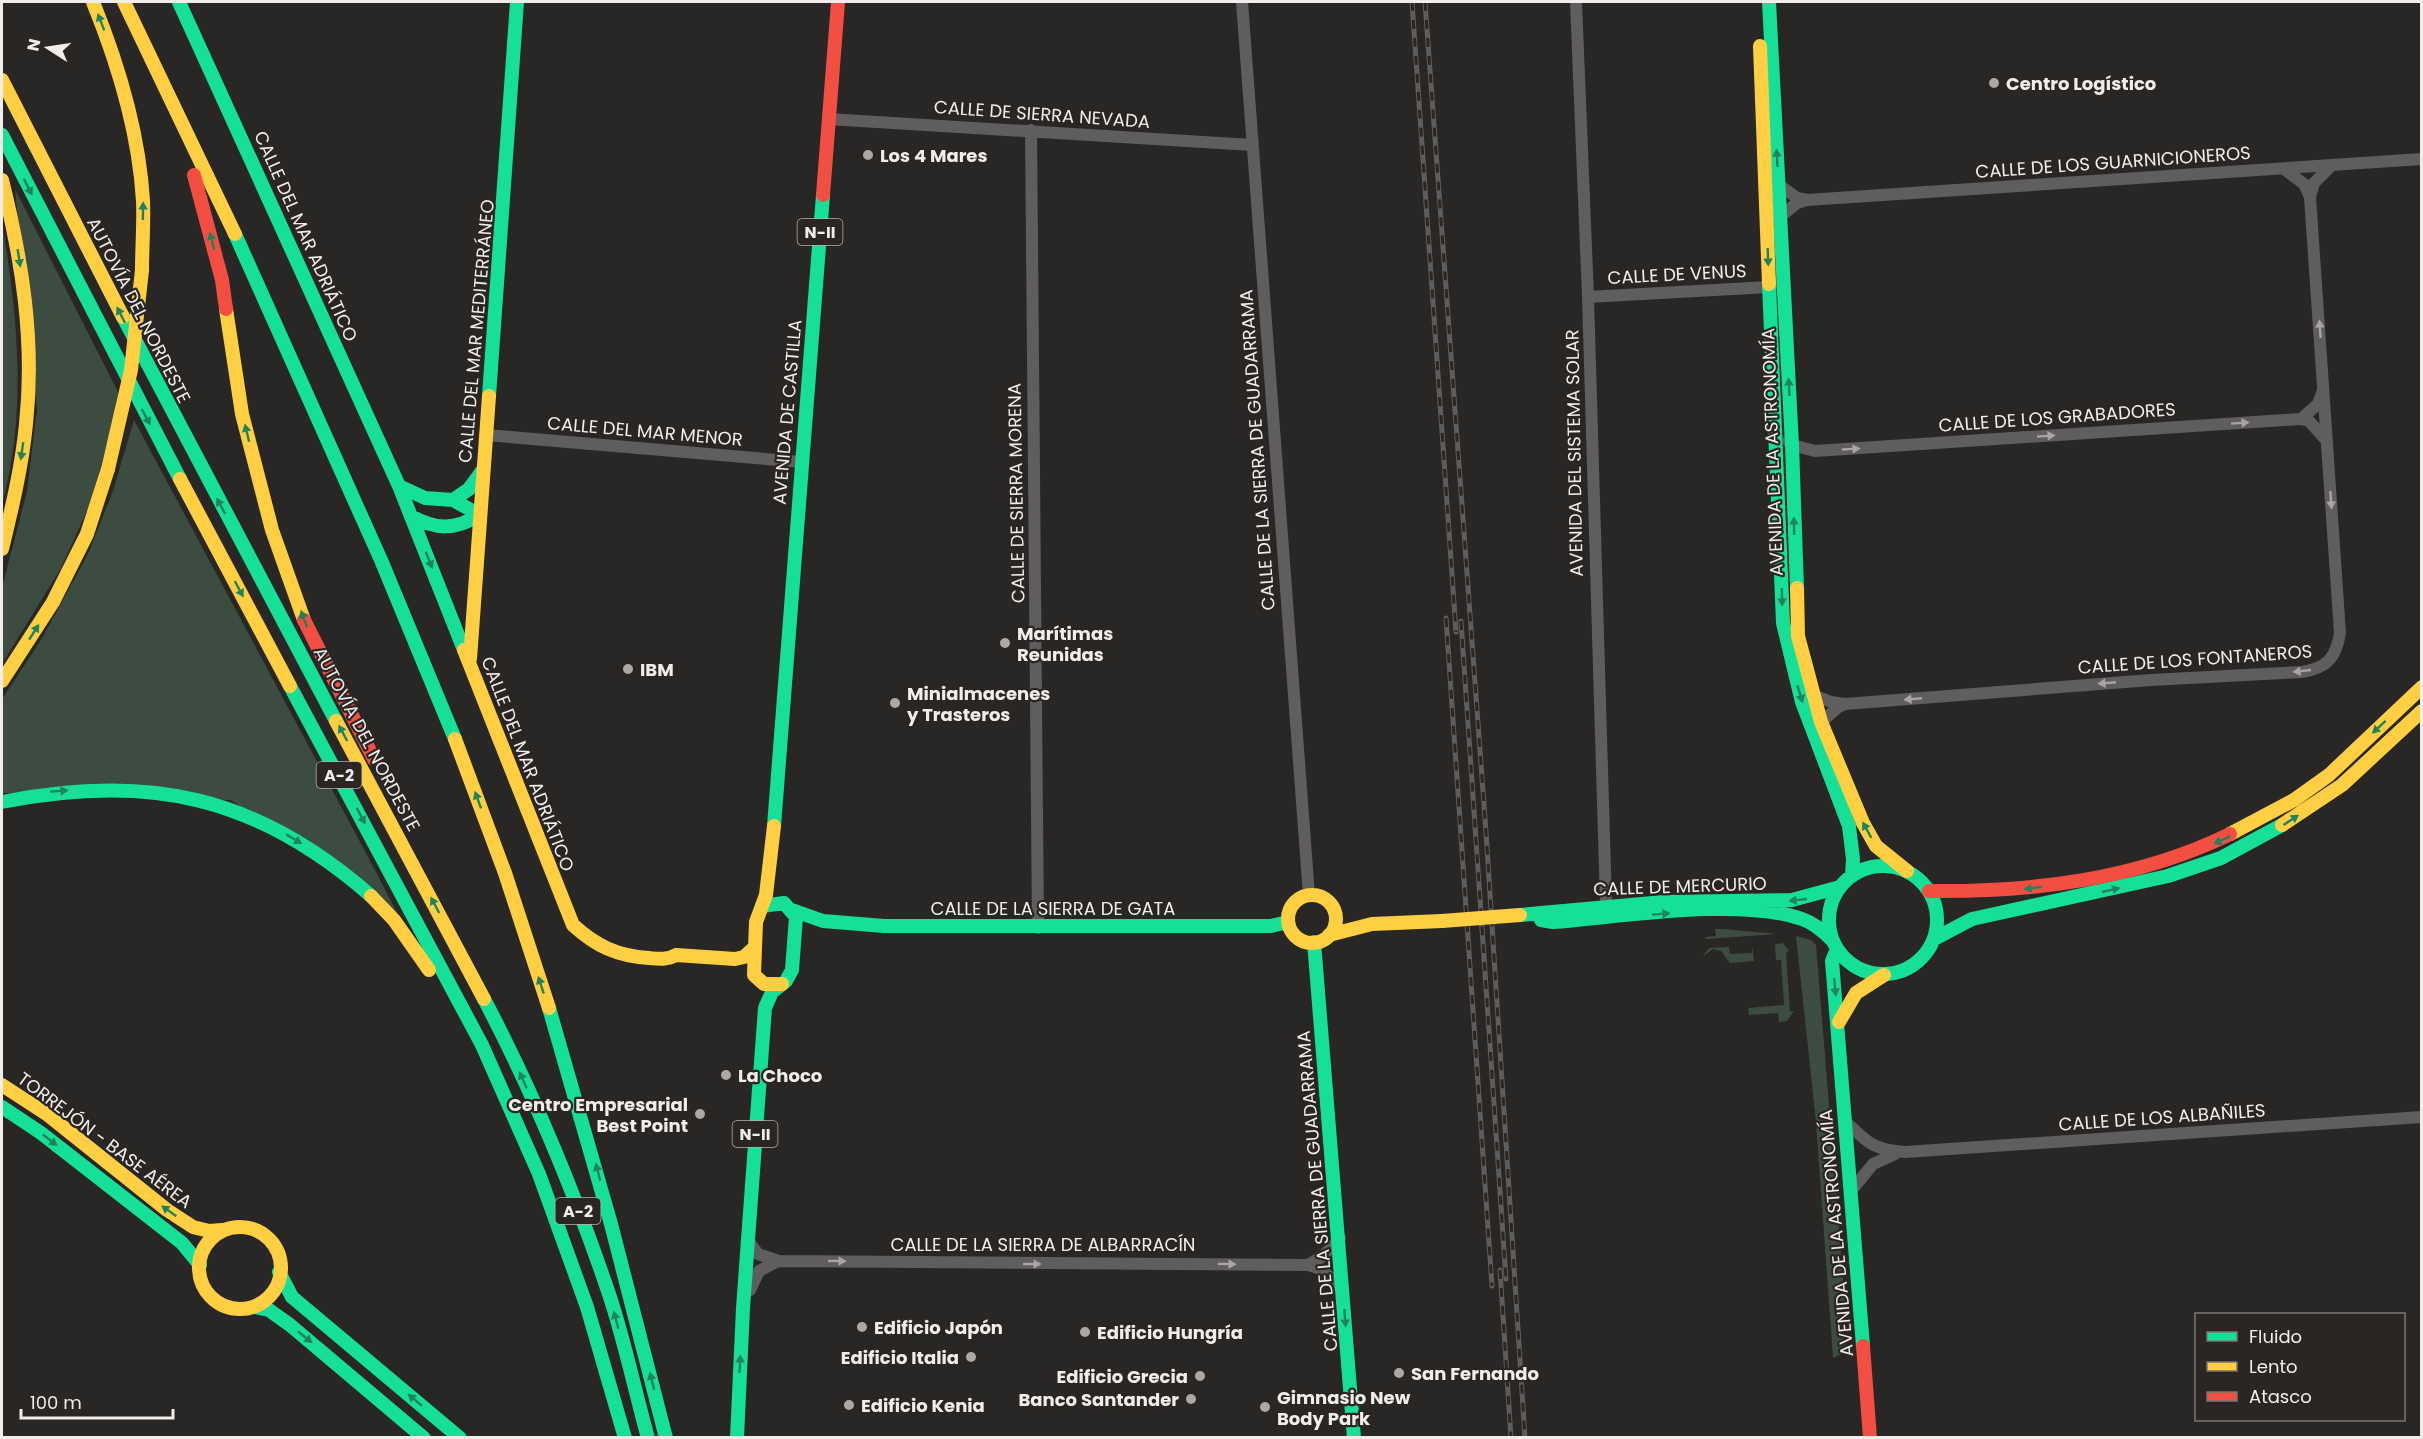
<svg xmlns="http://www.w3.org/2000/svg" width="2423" height="1439" font-family="Poppins,sans-serif">
	<rect width="100%" height="100%" fill="#292725"/>
	<path fill="#3c4c40" d="M15 189 120 396 91 502 61 568 2 664V588L27 491 37 409Z
		M2 223C18 316 27 413 2 505Z
		M134 420 367 855 403 924 231 800 2 793V699L41 640 88 554 113 491Z
		M1715 929H1723L1777 934 1707 939 1705 937 1716 936Z
		M1796 936 1811 940 1816 945 1848 1339 1844 1353 1833 1358 1816 1122Z
		M1783 943 1789 951 1786 952 1790 1011H1794L1787 1021 1779 1022 1778 1013 1749 1015 1748 1008 1784 1005 1781 960H1776L1775 944Z
		M1752 945 1754 961 1730 963 1721 951 1713 949 1703 956 1709 948 1729 947 1730 954 1752 953Z"/>
	<g fill="none" stroke-linecap="round" stroke-linejoin="round">
		<path stroke="#5f5d5d" stroke-width="12" d="M1242 2 1309 895
			M1576 2 1588 297 1606 904 1601 910
			M828 119 1252 145
			M1031 130 1038 928
			M2284 169 2304 184 2310 197
			M1778 184 1797 198 1807 200 2422 159
			M1776 220 1797 203 1807 200
			M1588 297 1769 287 1774 283
			M2301 419 2318 404 2323 390
			M486 435 801 462
			M1788 441 1792 445 1815 451 2301 419 2309 421 2327 441
			M1813 695 1831 702 1845 704 2151 680 2302 672C2327 668 2336 658 2340 633L2310 197 2314 183 2331 166
			M1816 727 1837 708 1845 704
			M1845 1121C1867 1142 1873 1150 1905 1152L2422 1117
			M1851 1191 1873 1164 1895 1154
			M747 1239 758 1254 779 1261 1308 1265 1321 1269 1342 1289
			M1308 1265 1323 1256 1340 1238
			M750 1290 759 1271 778 1261"/>
		<path stroke="#16e098" stroke-width="14" d="M179 2 399 486 464 650
			M1769 2 1792 445 1797 588
			M2 135 180 479
			M235 234 381 560 455 739
			M1769 284 1783 623 1802 702 1849 826 1853 859 1852 876
			M123 317 336 721
			M489 396 517 2
			M399 486 425 498 453 500 480 515C455 530 436 530 411 516
			M453 500 469 489 483 470
			M290 686 482 1045 539 1174 587 1307 625 1438
			M2 802C149 773 257 796 371 896
			M774 826 823 195
			M1829 920a54 54 0 1 1 108 0a54 54 0 1 1-108 0Z
			M792 910 823 921 884 926H1271L1288 922
			M1520 915 1664 902 1792 900 1840 887
			M1541 920 1553 922C1620 917 1740 897 1802 919 1814 923 1823 931 1832 940
			M1934 939 1972 919 2168 876 2221 858 2282 825
			M1314 942 1354 1438
			M1837 949 1832 961 1863 1346
			M484 999C534 1094 576 1196 610 1297 625 1343 635 1391 648 1438
			M549 1008 611 1224 666 1438
			M2 1107 41 1133 182 1243 200 1265
			M279 1272 292 1297 460 1438
			M255 1307 269 1310 290 1325 424 1438
			M737 1438 743 1308 765 1008 772 992 786 981 792 970 796 917 784 903 762 906"/>
		<path stroke="#ffcf43" stroke-width="14" d="M93 2C119 66 139 132 143 201 144 224 142 247 142 270
			M124 2 235 234
			M1760 46 1769 284
			M2 80 123 317
			M2 180C22 260 35 341 26 424 22 466 12 508 2 549
			M226 309 242 414 272 530 304 620
			M180 479 290 686
			M1797 588 1798 636 1821 722 1863 823 1876 846 1907 871
			M464 650 573 925C596 946 617 956 649 958 659 959 667 960 676 955L735 959 744 957 754 948
			M470 659 489 396
			M2 681 53 602 87 534 108 469
			M336 721 484 999
			M455 739 505 873 549 1008
			M2282 825 2342 785 2422 711
			M774 826 766 895 756 922 754 975 764 984H782
			M2230 834 2294 800 2329 775 2422 687
			M1288 919a24 24 0 1 1 48 0a24 24 0 1 1-48 0Z
			M371 896 394 920 429 970
			M1329 935 1372 924 1442 921
			M1839 1022 1856 993 1884 975
			M2 1085 48 1115 167 1210 193 1227 209 1231 222 1230
			M199 1268a41 41 0 1 1 82 0a41 41 0 1 1-82 0Z"/>
		<path stroke="#f24e42" stroke-width="14" d="M194 175 222 280 226 309
			M823 195 838 2
			M304 620 374 759
			M1929 891C2032 892 2136 880 2230 834
			M1863 1346 1870 1438"/>
		<g stroke="#5f5d5c" stroke-width="5">
			<path id="rail" d="M1412 2 1456 632
				M1425 2 1486 832 1525 1438
				M1446 618 1492 1286
				M1461 621 1506 1279
				M1500 1270 1511 1438"/>
		</g>
		<use href="#rail" stroke="#2b2623" stroke-width="3" stroke-dasharray="9" stroke-linecap="butt"/>
		<path stroke="#ffcf43" stroke-width="14" d="M108 469 131 370 142 270
			M1442 921 1520 915"/>
	</g>
	<defs><path id="oneway-solid" d="M-6-.8H1V-3.2L6.5 0L1 3.2V.8H-6Z" transform="scale(1.5)"/></defs>
	<g fill="#20835e">
		<use href="#oneway-solid" transform="translate(101 22) rotate(-111)"/>
		<use href="#oneway-solid" transform="translate(1777 158) rotate(-93)"/>
		<use href="#oneway-solid" transform="translate(28 187) rotate(63)"/>
		<use href="#oneway-solid" transform="translate(143 211) rotate(-89)"/>
		<use href="#oneway-solid" transform="translate(212 241) rotate(-104)"/>
		<use href="#oneway-solid" transform="translate(1768 257) rotate(88)"/>
		<use href="#oneway-solid" transform="translate(19 258) rotate(81)"/>
		<use href="#oneway-solid" transform="translate(121 315) rotate(-117)"/>
		<use href="#oneway-solid" transform="translate(1789 387) rotate(-93)"/>
		<use href="#oneway-solid" transform="translate(146 417) rotate(62)"/>
		<use href="#oneway-solid" transform="translate(247 433) rotate(-104)"/>
		<use href="#oneway-solid" transform="translate(22 451) rotate(98)"/>
		<use href="#oneway-solid" transform="translate(221 506) rotate(-118)"/>
		<use href="#oneway-solid" transform="translate(1794 526) rotate(-91)"/>
		<use href="#oneway-solid" transform="translate(429 560) rotate(68)"/>
		<use href="#oneway-solid" transform="translate(239 589) rotate(62)"/>
		<use href="#oneway-solid" transform="translate(1782 597) rotate(89)"/>
		<use href="#oneway-solid" transform="translate(304 619) rotate(-110)"/>
		<use href="#oneway-solid" transform="translate(34 632) rotate(-57)"/>
		<use href="#oneway-solid" transform="translate(1800 694) rotate(73)"/>
		<use href="#oneway-solid" transform="translate(2379 727) rotate(137)"/>
		<use href="#oneway-solid" transform="translate(343 733) rotate(-118)"/>
		<use href="#oneway-solid" transform="translate(59 791) rotate(-4)"/>
		<use href="#oneway-solid" transform="translate(478 800) rotate(-110)"/>
		<use href="#oneway-solid" transform="translate(361 816) rotate(62)"/>
		<use href="#oneway-solid" transform="translate(2291 820) rotate(-33)"/>
		<use href="#oneway-solid" transform="translate(1867 830) rotate(-119)"/>
		<use href="#oneway-solid" transform="translate(294 839) rotate(31)"/>
		<use href="#oneway-solid" transform="translate(2222 840) rotate(154)"/>
		<use href="#oneway-solid" transform="translate(2033 888) rotate(173)"/>
		<use href="#oneway-solid" transform="translate(2111 890) rotate(-13)"/>
		<use href="#oneway-solid" transform="translate(1798 900) rotate(174)"/>
		<use href="#oneway-solid" transform="translate(435 905) rotate(-118)"/>
		<use href="#oneway-solid" transform="translate(1661 914) rotate(-4)"/>
		<use href="#oneway-solid" transform="translate(541 985) rotate(-108)"/>
		<use href="#oneway-solid" transform="translate(1835 987) rotate(85)"/>
		<use href="#oneway-solid" transform="translate(523 1080) rotate(-114)"/>
		<use href="#oneway-solid" transform="translate(50 1140) rotate(38)"/>
		<use href="#oneway-solid" transform="translate(598 1172) rotate(-104)"/>
		<use href="#oneway-solid" transform="translate(169 1211) rotate(-145)"/>
		<use href="#oneway-solid" transform="translate(1345 1318) rotate(86)"/>
		<use href="#oneway-solid" transform="translate(616 1320) rotate(-105)"/>
		<use href="#oneway-solid" transform="translate(305 1337) rotate(39)"/>
		<use href="#oneway-solid" transform="translate(740 1364) rotate(-87)"/>
		<use href="#oneway-solid" transform="translate(652 1381) rotate(-104)"/>
		<use href="#oneway-solid" transform="translate(415 1400) rotate(-140)"/>
	</g>
	<g fill="#a8a5a4">
		<use href="#oneway-solid" transform="translate(2320 329) rotate(-94)"/>
		<use href="#oneway-solid" transform="translate(2240 423) rotate(-4)"/>
		<use href="#oneway-solid" transform="translate(2046 436) rotate(-4)"/>
		<use href="#oneway-solid" transform="translate(1851 449) rotate(-3)"/>
		<use href="#oneway-solid" transform="translate(2331 500) rotate(86)"/>
		<use href="#oneway-solid" transform="translate(2302 671) rotate(174)"/>
		<use href="#oneway-solid" transform="translate(2107 683) rotate(175)"/>
		<use href="#oneway-solid" transform="translate(1913 699) rotate(175)"/>
		<use href="#oneway-solid" transform="translate(837 1261) rotate(1)"/>
		<use href="#oneway-solid" transform="translate(1032 1264)"/>
		<use href="#oneway-solid" transform="translate(1227 1264) rotate(1)"/>
	</g>
	<g fill="#aba8a6" stroke="#2b2623" stroke-width="2">
		<circle cx="1994" cy="83" r="6"/>
		<circle cx="868" cy="155" r="6"/>
		<circle cx="1005" cy="643" r="6"/>
		<circle cx="628" cy="669" r="6"/>
		<circle cx="895" cy="703" r="6"/>
		<circle cx="726" cy="1075" r="6"/>
		<circle cx="700" cy="1114" r="6"/>
		<circle cx="862" cy="1327" r="6"/>
		<circle cx="1085" cy="1332" r="6"/>
		<circle cx="971" cy="1357" r="6"/>
		<circle cx="1399" cy="1373" r="6"/>
		<circle cx="1200" cy="1376" r="6"/>
		<circle cx="1191" cy="1399" r="6"/>
		<circle cx="849" cy="1405" r="6"/>
		<circle cx="1265" cy="1407" r="6"/>
	</g>
	<g text-anchor="middle" dominant-baseline="central" stroke-width="4.5" stroke-linejoin="round" paint-order="stroke">
		<g fill="#2b2623" stroke="#b6b1af" stroke-width="1.5">
			<rect x="797.5" y="219" width="45" height="26" rx="4.5"/>
			<rect x="316.5" y="762" width="45" height="26" rx="4.5"/>
			<rect x="732.5" y="1121" width="45" height="26" rx="4.5"/>
			<rect x="555.5" y="1198" width="45" height="26" rx="4.5"/>
		</g>
		<g font-size="16" font-weight="bold" fill="#f1edeb">
			<text x="820" y="232">N-II</text>
			<text x="339" y="775">A-2</text>
			<text x="755" y="1134">N-II</text>
			<text x="578" y="1211">A-2</text>
		</g>
		<g font-size="18" font-weight="bold" fill="#f1edeb" stroke="#2b2623" text-anchor="start">
			<text x="2006" y="83">Centro Logístico</text>
			<text x="880" y="155">Los 4 Mares</text>
			<text x="1017" y="633">Marítimas<tspan x="1017" dy="21">Reunidas</tspan></text>
			<text x="640" y="669">IBM</text>
			<text x="907" y="693">Minialmacenes<tspan x="907" dy="21">y Trasteros</tspan></text>
			<text x="738" y="1075">La Choco</text>
			<text x="688" y="1104" text-anchor="end">Centro Empresarial<tspan x="688" dy="21">Best Point</tspan></text>
			<text x="874" y="1327">Edificio Japón</text>
			<text x="1097" y="1332">Edificio Hungría</text>
			<text x="959" y="1357" text-anchor="end">Edificio Italia</text>
			<text x="1411" y="1373">San Fernando</text>
			<text x="1188" y="1376" text-anchor="end">Edificio Grecia</text>
			<text x="1277" y="1397">Gimnasio New<tspan x="1277" dy="21">Body Park</tspan></text>
			<text x="1179" y="1399" text-anchor="end">Banco Santander</text>
			<text x="861" y="1405">Edificio Kenia</text>
		</g>
		<g font-size="18" fill="#f1edeb" stroke="#2b2623">
			<text transform="translate(1042 114) rotate(4)">CALLE DE SIERRA NEVADA</text>
			<text transform="translate(2113 162) rotate(-4)">CALLE DE LOS GUARNICIONEROS</text>
			<text transform="translate(306 236) rotate(66)">CALLE DEL MAR ADRIÁTICO</text>
			<text transform="translate(1677 274) rotate(-3)">CALLE DE VENUS</text>
			<text transform="translate(139 310) rotate(63)">AUTOVÍA DEL NORDESTE</text>
			<text transform="translate(476 331) rotate(-85)">CALLE DEL MAR MEDITERRÁNEO</text>
			<text transform="translate(787 412) rotate(-85)">AVENIDA DE CASTILLA</text>
			<text transform="translate(2057 417) rotate(-4)">CALLE DE LOS GRABADORES</text>
			<text transform="translate(645 431) rotate(5)">CALLE DEL MAR MENOR</text>
			<text transform="translate(1257 450) rotate(-94)">CALLE DE LA SIERRA DE GUADARRAMA</text>
			<text transform="translate(1772 452) rotate(-92)">AVENIDA DE LA ASTRONOMÍA</text>
			<text transform="translate(1574 453) rotate(-91)">AVENIDA DEL SISTEMA SOLAR</text>
			<text transform="translate(1016 493) rotate(-91)">CALLE DE SIERRA MORENA</text>
			<text transform="translate(2195 659) rotate(-4)">CALLE DE LOS FONTANEROS</text>
			<text transform="translate(367 739) rotate(62)">AUTOVÍA DEL NORDESTE</text>
			<text transform="translate(528 764) rotate(69)">CALLE DEL MAR ADRIÁTICO</text>
			<text transform="translate(1680 886) rotate(-2)">CALLE DE MERCURIO</text>
			<text x="1053" y="908">CALLE DE LA SIERRA DE GATA</text>
			<text transform="translate(2162 1117) rotate(-4)">CALLE DE LOS ALBAÑILES</text>
			<text transform="translate(105 1140) rotate(37)">TORREJÓN - BASE AÉREA</text>
			<text transform="translate(1317 1191) rotate(-95)">CALLE DE LA SIERRA DE GUADARRAMA</text>
			<text transform="translate(1836 1233) rotate(-95)">AVENIDA DE LA ASTRONOMÍA</text>
			<text x="1043" y="1244">CALLE DE LA SIERRA DE ALBARRACÍN</text>
		</g>
	</g>
	<rect width="2423" height="1439" fill="none" stroke="#f1edeb" stroke-width="6"/>
	<rect x="2195" y="1313" width="210" height="108" fill="#2b2623" stroke="#7a7673" stroke-width="1.5"/>
	<rect x="2207" y="1332" width="30" height="9" fill="#16e098" stroke="#7a7673" stroke-width="1.5"/>
	<text x="2249" y="1343" font-size="18" fill="#f1edeb">Fluido</text>
	<rect x="2207" y="1362" width="30" height="9" fill="#ffcf43" stroke="#7a7673" stroke-width="1.5"/>
	<text x="2249" y="1373" font-size="18" fill="#f1edeb">Lento</text>
	<rect x="2207" y="1392" width="30" height="9" fill="#f24e42" stroke="#7a7673" stroke-width="1.5"/>
	<text x="2249" y="1403" font-size="18" fill="#f1edeb">Atasco</text>
	<g transform="translate(48 48) rotate(282)" stroke="#2b2623" stroke-width="4.5" paint-order="stroke">
	<path d="M0-4.5L10 22L0 15L-10 22Z" fill="#f1edeb"/>
	<text y="-9" font-size="16" font-weight="bold" text-anchor="middle" fill="#f1edeb">N</text>
	</g>
	<path d="M21 1409v9h152v-9" fill="none" stroke="#f1edeb" stroke-width="3"/>
	<text x="30" y="1409" font-size="18" fill="#f1edeb" stroke="#2b2623" stroke-width="4.5" paint-order="stroke">100 m</text>
</svg>
